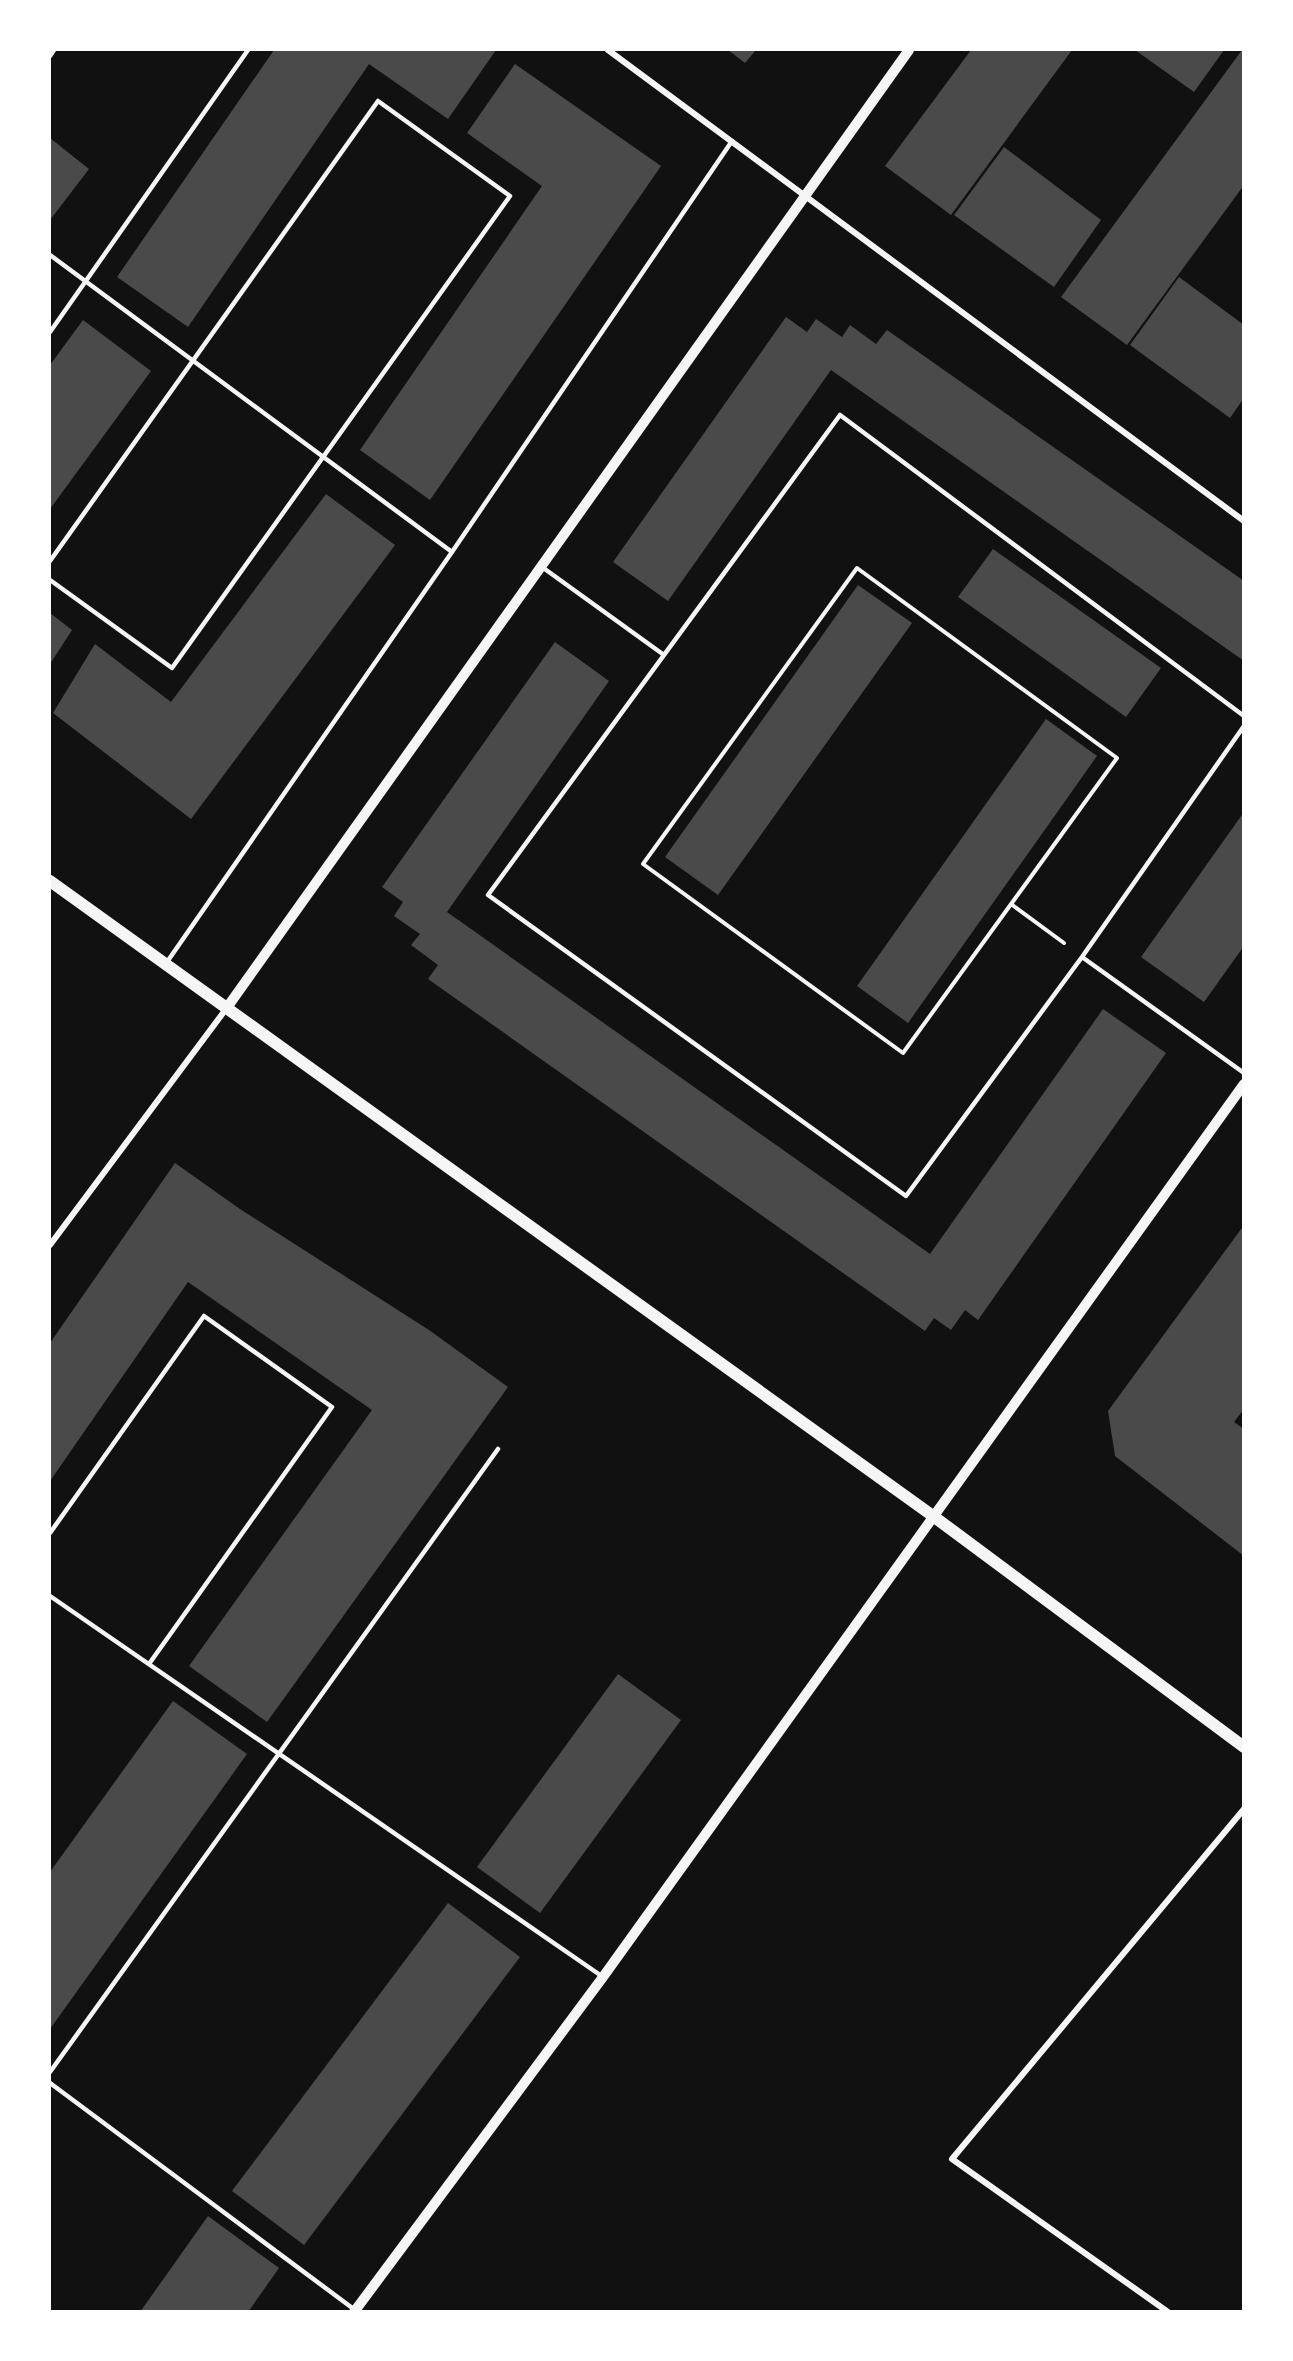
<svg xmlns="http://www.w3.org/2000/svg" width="1293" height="2361" font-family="'PT Sans',sans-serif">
	<rect width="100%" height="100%" fill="#111"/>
	<path fill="#4a4a4a" d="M274 50H496L448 119 369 64 188 327 117 277Z
		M728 50H756L745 63Z
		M971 50H1072L951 215 885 166Z
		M1135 50H1224L1194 92Z
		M1242 50H1244V185L1127 345 1061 297Z
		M515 64 661 166 430 500 360 450 542 186 467 133Z
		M50 138 89 169 50 220Z
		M1004 147 1101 220 1054 287 954 215Z
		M1179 277 1244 325V398L1230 418 1130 345Z
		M786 317 807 332 816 319 842 337 850 325 876 344 887 330 1244 581V661L831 370 668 601 613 562Z
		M83 320 151 371 50 509V365Z
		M326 494 395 545 191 819 53 713 95 644 171 702Z
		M993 549 1161 668 1126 717 958 597Z
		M858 585 912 623 718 895 665 857Z
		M50 613 72 630 50 664Z
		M555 642 609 681 447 912 930 1254 1103 1009 1166 1053 978 1320 965 1310 951 1330 934 1318 925 1331 428 979 438 965 411 945 420 934 394 916 403 902 382 887Z
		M1046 719 1097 756 908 1023 857 986Z
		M1244 812V946L1204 1002 1141 957Z
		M175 1163 240 1209 429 1330 508 1387 267 1722 189 1666 372 1410 188 1282 50 1481V1343Z
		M1244 1225V1409L1234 1422 1244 1429V1556L1115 1456 1108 1411Z
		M618 1674 681 1720 540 1913 477 1867Z
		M173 1701 247 1754 50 2029V1872Z
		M448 1903 520 1957 304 2245 232 2191Z
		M208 2216 279 2268 248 2312H140Z"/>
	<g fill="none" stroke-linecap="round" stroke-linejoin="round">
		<path stroke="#f5f5f5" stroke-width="4" d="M857 568 1117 758 903 1053 643 864Z
			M1011 904 1064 943"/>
		<path stroke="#f5f5f5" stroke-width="4.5" d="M50 56 54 50
			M50 255 452 552
			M50 332 248 50
			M50 561 378 101 510 196 172 668 50 580
			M542 567 664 655
			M1244 716 840 415 488 895 906 1196 1082 957 1244 726
			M1082 957 1244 1073
			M167 962 452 552 732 141
			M50 1533 204 1316 332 1407 149 1664
			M50 1596 603 1977
			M50 2072 498 1449
			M50 2083 355 2310"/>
		<path stroke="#f5f5f5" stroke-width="6" d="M608 50 1244 521
			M50 1245 226 1009
			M1168 2312 952 2159 1244 1809"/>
		<path stroke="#f5f5f5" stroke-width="10" d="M226 1009 909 50
			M354 2312 603 1977 1244 1084"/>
		<path stroke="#f5f5f5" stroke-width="12" d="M50 881 933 1516 1244 1747"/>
	</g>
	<rect width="1293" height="2361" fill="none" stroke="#ffffff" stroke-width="102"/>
</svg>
